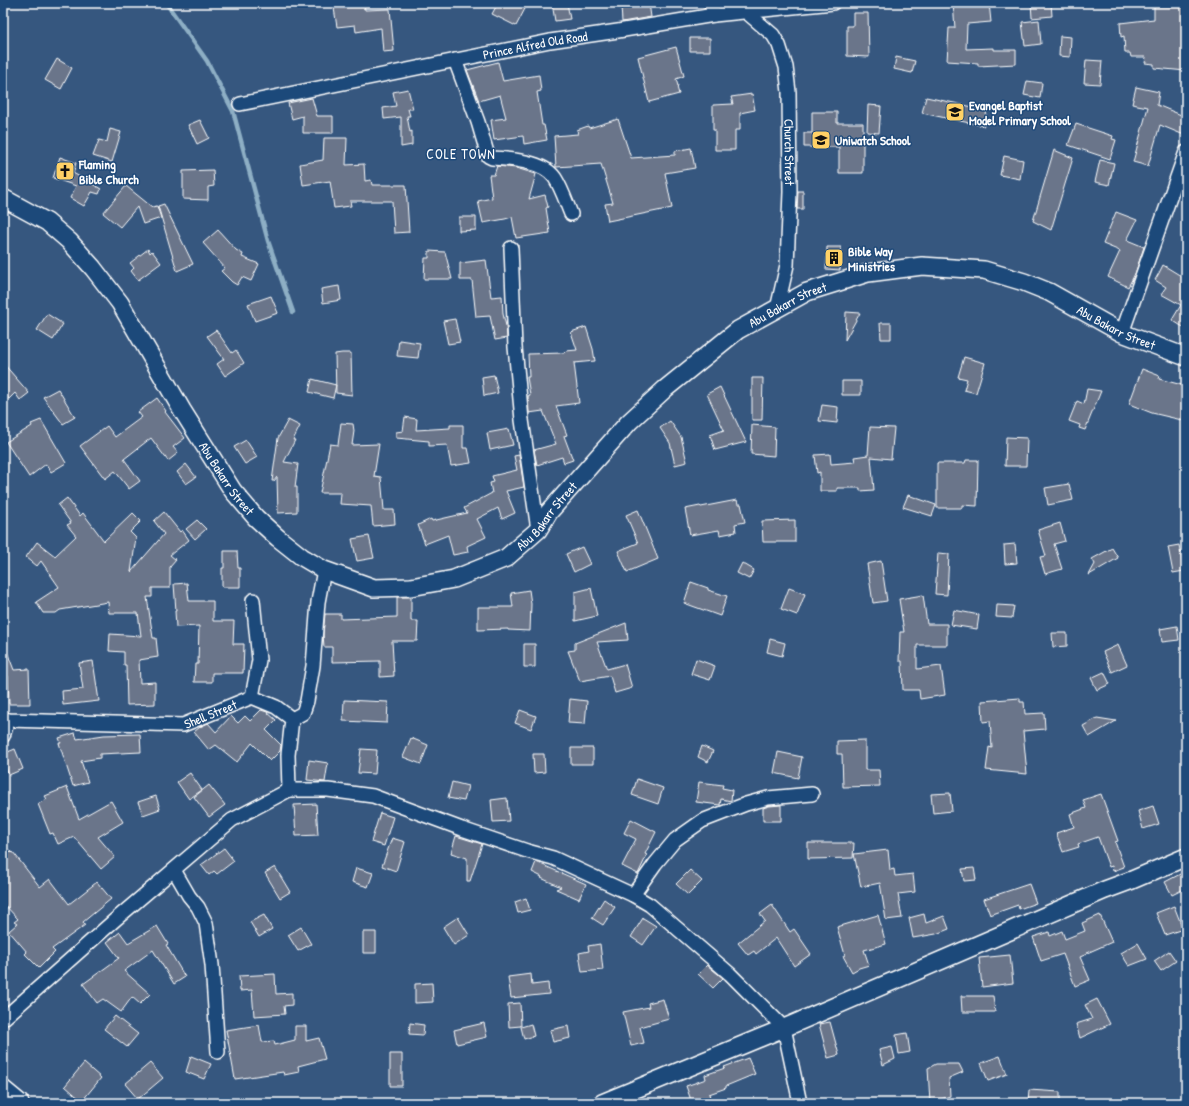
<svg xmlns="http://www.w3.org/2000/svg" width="1189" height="1106" font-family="'Patrick Hand',sans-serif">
	<rect width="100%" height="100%" fill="#36577f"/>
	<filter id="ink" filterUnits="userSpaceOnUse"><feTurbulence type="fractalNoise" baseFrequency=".025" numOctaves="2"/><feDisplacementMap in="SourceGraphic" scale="8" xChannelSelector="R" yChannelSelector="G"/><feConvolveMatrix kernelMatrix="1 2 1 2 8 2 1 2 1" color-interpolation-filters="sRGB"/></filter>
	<g filter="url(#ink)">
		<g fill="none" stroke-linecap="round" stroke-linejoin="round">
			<path stroke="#8eafc5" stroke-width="4.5" d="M166 3 207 61 233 111 268 241 293 312"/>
		</g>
		<path fill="#6a748a" stroke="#fff" d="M364 3 365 10 390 9 394 51 383 52 381 28 356 32 355 25 337 27 334 8Z
			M498 3H528L516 26 492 14Z
			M552 3H567L570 19 555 21Z
			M649 3 651 17 622 22 621 6Z
			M953 3H989L991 22 967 24 966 49 994 48V50H1016V64L978 66V63L947 61 949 28H955Z
			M1031 3H1051L1052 16 1032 18Z
			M1154 6 1186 7V71L1154 68V64L1145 63 1146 57H1131L1130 53H1125L1124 36 1121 37 1120 23 1154 19Z
			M853 13H868L869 57 847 56V26H853Z
			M1039 20 1041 44 1025 46 1022 22Z
			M1060 36 1071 37 1070 57 1059 56Z
			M690 38H710V51H690Z
			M676 47 684 76 676 79 678 86 677 87 679 94 649 102 638 57Z
			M896 57 915 61 912 73 894 69Z
			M57 59 72 68 61 89 45 80Z
			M1086 60 1102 61 1100 84 1084 83Z
			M498 62 503 81 539 75 541 91 537 92 542 125H544L547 140 524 144 523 136 494 140 491 120 506 118 500 95 479 101 467 70Z
			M1027 81 1042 83 1040 98 1024 95Z
			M1136 87 1159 92 1157 105 1186 117V129L1184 135 1160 125 1148 166 1133 162 1148 107 1132 104Z
			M408 89 413 109H408L410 116H407L410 132 412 131V145L401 147V117L384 119 383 108 396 106 393 92Z
			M752 94 755 110 740 113V130H735V150H715V130H713V105L733 104 731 97Z
			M926 97 987 110 984 126 922 113Z
			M312 98 317 116H333V133H303V116L292 119 288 103Z
			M868 105 881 106 879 133 867 132Z
			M812 112H837V123H863V173H839V147H804V133H812Z
			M618 119 631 158 675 155V151L691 148 695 168 665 173 672 208 608 221 605 204 613 203 601 164 556 167 554 136 578 134 577 130 588 126 589 128Z
			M200 120 209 138 197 144 188 125Z
			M1076 124 1113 136 1112 139 1116 140 1110 159 1068 145Z
			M110 129 121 132 112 162 93 156 99 140 107 142Z
			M324 138H347L346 165 364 164 365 181 371 180 372 185H406L409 232 394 233 392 201H350L351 206 334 208 330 181 303 185 300 164 323 160Z
			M1054 150 1073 158 1051 230 1033 221Z
			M1004 156 1023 160 1020 179 1000 175Z
			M60 157 76 163 73 173 101 189 99 194 92 192 84 206 70 198 76 186 53 178Z
			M1100 160 1114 163 1109 185 1095 182Z
			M497 166 516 168 536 174 529 199 545 195 548 207 546 208 550 233 516 238 512 217 505 219 483 223 478 201 492 198 489 175H494Z
			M213 170 214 186 208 187V200L183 199V171Z
			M126 186 152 207 157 206 161 218 143 224 137 207 120 227 103 213Z
			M798 191H803V209H797Z
			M164 204 193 264 177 271 158 206Z
			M1116 212 1137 220 1127 240 1144 247 1135 274 1128 287 1108 277 1120 251 1103 244Z
			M459 217H476V230L459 231Z
			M218 230 236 250 243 254 242 257 259 264 251 281 242 277 237 285 232 282 221 271 225 268 203 243Z
			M827 247H841L840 270 826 269Z
			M148 249 150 253 152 251 161 263 138 280 131 271 134 268 130 263Z
			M429 251 445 252 452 279H424L425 258H429Z
			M486 260 491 297 502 296 503 314 506 326 507 338 495 340 490 316 476 317 472 280H460V263Z
			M1163 265 1186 279V329L1172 320 1181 305 1161 294 1166 287 1155 280 1159 273Z
			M339 286 341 300 323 303 321 289Z
			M271 296 278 313 255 321 248 304Z
			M846 312 860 313 845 340Z
			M47 314 63 324 53 340 37 330Z
			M455 319 460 342 448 344 443 321Z
			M880 323H891V339H881Z
			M586 327 593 349 595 361 574 363 579 403 556 406 567 435 564 436 573 460 564 463 562 457 537 465 534 450 556 444 543 411 529 413 528 396 530 395 527 377H529L528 354 564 353 566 351 577 350 571 332Z
			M216 330 232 353 236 350 244 363 225 376 217 364 224 359 207 336Z
			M399 340 420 343 418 358 397 356Z
			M342 353H351L352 395 336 393 335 354Z
			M964 357 985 363 976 393 964 390 967 379 958 377Z
			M3 363 29 393 20 400 15 393 9 399 3 392Z
			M1142 369 1160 376 1159 379 1186 386V421L1152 413 1129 404Z
			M494 375 498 393 484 396 482 377Z
			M752 378H763L762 420H752Z
			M312 379 336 385 333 398 309 392Z
			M842 381H861V395H842Z
			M720 387 746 442 715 450 710 435 724 430 707 394Z
			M58 389 75 417 63 424 43 397Z
			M1087 389 1101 391 1085 430 1079 428 1080 425 1069 421 1077 401 1084 404Z
			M157 398 166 411 165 412 185 438 173 447 178 453 168 461 151 438 124 459 140 481 129 489 115 471 105 479 80 446 107 426 115 437 142 417 138 412Z
			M822 405 838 407 837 423 819 421Z
			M405 417 417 419 416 430 450 428V425H463V448H468L471 463 451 466 447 445 429 446V441L396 438V432L403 431Z
			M41 420 66 463 51 472 46 464 29 477 6 442 32 426 31 424Z
			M288 420 300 426 293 440H295L284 462 298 464 295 487H297V512L278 513 277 477 274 481H272L278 438Z
			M670 421 681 437 687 462 675 465 670 443 660 428Z
			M341 423 353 424 354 431 352 445 379 444 374 476 381 477 384 510H394L395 524 373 526 371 506 340 504 341 493H320L330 444 338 445Z
			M752 425 775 427 774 456 751 454Z
			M870 427 894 428 891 459 871 457 874 490 860 491V488H837V491H820V472L817 473 815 455 830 454 831 464 855 462 854 457 868 455Z
			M509 429 513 445 490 450 487 433Z
			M1006 437 1027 438 1026 466H1005Z
			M246 440 257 457 245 464 234 447Z
			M519 455 524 487 506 491 515 513 502 519 498 508 477 519 486 537 467 546 468 552 453 555 448 535 425 544 418 525 431 519 432 521 467 513 464 508 492 493 490 483 494 482 492 476 517 470 514 456Z
			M966 460H978L977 506 962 505V508H937V463H965Z
			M186 464 196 477 186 484 177 472Z
			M1069 484 1073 500 1048 505 1045 488Z
			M908 495 936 505 932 516 903 507Z
			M67 498 80 516 83 513 104 541 133 513 141 521 130 532 136 538 131 572 164 534 154 521 164 512 180 532 182 530 189 540 170 555 176 560 170 567V588H152V597H147L153 638H156L158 657 139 660 140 683 155 682V704L127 705 126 665H124V652L109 651 110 634 141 636 138 613H109L108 602 60 610 56 613H43L36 602 59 587 41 561 37 566 26 557 37 542 55 556 76 536 67 525 71 523 58 505Z
			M737 500 738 504H741L745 522 735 524 736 532 720 535 719 530 690 535 685 509 700 506 701 507Z
			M638 510 658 559 627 572 618 551 638 543 626 515Z
			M197 520 206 529 195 539 186 529Z
			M795 520V542H763L762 521Z
			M1060 523 1065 541 1054 544 1062 569 1045 574 1040 557 1046 556 1038 530Z
			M369 536 374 558 357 561 352 539Z
			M1015 544 1017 563 1005 564 1004 545Z
			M1179 545 1184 571 1173 573 1168 547Z
			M582 547 590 564 574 572 566 554Z
			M1112 548 1118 558 1089 575 1095 564 1092 559Z
			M224 551H237L238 568H240V587H222V568H224Z
			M938 553 949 554 947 595 935 594Z
			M881 561 887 601 873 603 867 564Z
			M742 563 754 570 749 579 737 573Z
			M691 582 708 588V590L727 596 720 616 684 603Z
			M187 583 189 601H213V621H234L233 644H244L243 673H212V682H194L195 664H198L199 626 176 627 175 611H176L174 584Z
			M591 588 597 616 575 621V592Z
			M789 588 805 594 797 615 781 609Z
			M529 590 531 604 530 631 508 630V629L478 630V607H513L511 593Z
			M923 595 927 624H947V645H917V669L941 666 945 695 920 699 919 690H903L902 661H899L900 632H904L899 599Z
			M397 597H411V621H418L417 641H392L394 676 380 677V661L332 662V647H324L323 634 325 614H341V619L397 617Z
			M997 605 1014 606 1012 618 996 617Z
			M954 610 979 615 977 629 951 625Z
			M626 623 628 640 597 642 607 669 625 664 632 688 615 693 610 676 580 681 568 651 575 650V643Z
			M1177 626 1179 640 1162 642 1160 629Z
			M1052 633H1067V646L1053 647Z
			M770 639 785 643 782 656 767 652Z
			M3 644H4L14 670 29 669 30 704H9L8 676 3 677Z
			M524 644H535V667H524Z
			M1118 645 1127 665 1112 672 1103 652Z
			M696 659 715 666 710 680 691 674Z
			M93 661 99 701 63 705 62 691 83 689 79 663Z
			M1104 672 1110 684 1097 690 1091 678Z
			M1020 698V702H1024L1025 714 1044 713 1045 729 1023 731 1027 774 986 770 989 747 992 748 990 721 983 722 982 701Z
			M570 699 587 701 585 724 568 723Z
			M344 700 388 702 387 723 343 721Z
			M261 710 267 712 276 720 266 730 281 745 280 751 270 761 252 743 237 762 216 745 209 750 194 732 200 727 208 723 216 732 231 716 238 723 245 716 250 721Z
			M520 710 536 716 531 729 515 723Z
			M1097 718 1116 721 1089 737 1083 726Z
			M75 733 77 739 104 735 140 734 141 752 100 754V758L81 761 88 782 73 786 59 743H61L59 738Z
			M411 738 428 745 421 764 403 757Z
			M865 740V770H879L880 786 843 787 842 754H837V741Z
			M702 746 713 751 708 762 698 757Z
			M571 748H593V764H571Z
			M15 749 23 769 9 775 3 760V754Z
			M361 749 377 750 375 774 358 773Z
			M778 752 802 757 798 778 774 773Z
			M533 754H544L545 772 534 773Z
			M309 760 328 763 325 782 307 780Z
			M190 773 202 790 189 799 177 782Z
			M637 779 663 788 658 804 632 795Z
			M452 782 468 786 464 801 448 798Z
			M699 782 723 785 722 788 732 790 731 801 721 799 720 805 696 802Z
			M209 785 225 805 209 817 194 797Z
			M67 787 79 819 111 801 123 822 98 837 115 857 101 869 74 837 58 844 53 833 50 834 38 804 47 799 45 796Z
			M950 793 952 811 933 813 931 794Z
			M1101 794 1118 841 1115 842 1124 867 1113 871 1112 866 1109 867 1098 837 1078 844 1079 847 1063 852 1056 833 1074 827 1070 814 1086 808 1083 800Z
			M156 796 160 809 143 815 138 802Z
			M507 798 509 821 493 822 491 800Z
			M316 804 318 835 296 836 294 805Z
			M781 805V821H763V808L769 806Z
			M1153 806 1159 824 1143 829 1138 811Z
			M380 813 393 817 384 846 371 842Z
			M631 819 656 832 645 854 647 855 638 874 622 866 636 839 624 833Z
			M456 836 482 844 470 881H467V858L451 853Z
			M392 838 405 842 396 871 382 866Z
			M808 843H854L853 858 808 859Z
			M3 844 12 853 13 852 40 887 50 879 69 904 97 882 111 899 83 922 85 925 52 949 55 952 39 968 25 954 27 952 9 931 17 924 14 922 18 919 3 903Z
			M224 848 234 861 217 874 214 871 209 875 201 865Z
			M888 850 890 870 894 869 895 876 913 874 915 892 898 894 902 918 886 920 880 883 861 887 854 854Z
			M536 862 586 884 579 899 556 889 561 887 541 878 542 877 532 872Z
			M275 867 290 892 280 898 265 873Z
			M356 868 373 873 368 887 352 882Z
			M974 868 976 880 964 881 962 869Z
			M690 870 702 881 688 895 676 884Z
			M1186 871V888L1172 895 1165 882Z
			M1029 884 1036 903 1019 909 1018 905 990 915 984 899Z
			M526 898 530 910 518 913 515 902Z
			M604 899 615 907 603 925 592 918Z
			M772 905 790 932 794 929 811 954 794 966 776 938 756 954 754 951 748 955 738 943 765 921 760 914Z
			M1174 906 1183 929 1165 935 1156 913Z
			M924 914 926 923 944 916 949 929 936 934 913 938 909 918Z
			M264 915 272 929 259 937 250 922Z
			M878 915 886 944 864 950 869 965 859 968 852 972 843 956 845 955 837 927Z
			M1100 915 1112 942 1087 953V954L1080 957 1090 980 1075 986 1063 954 1041 961 1033 937 1049 932 1050 936 1062 931 1065 939 1085 931 1082 923Z
			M458 917 469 935 454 945 443 927Z
			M643 918 656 926 643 945 631 937Z
			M157 926 168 944 166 945 185 977 174 984 153 950 124 971 150 994 140 1004 132 997 121 1012 103 999 97 1003 83 984 119 958 107 942 120 932 128 943Z
			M301 927 311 944 298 951 288 935Z
			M363 932H376V953H363Z
			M1138 943 1147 959 1129 966 1121 953Z
			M600 944 603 970 582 972 579 953 589 951 588 946Z
			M1169 951 1176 961 1161 971 1154 961Z
			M1010 955 1013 983 982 987 979 958Z
			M707 965 723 978 713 988 698 974Z
			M275 974 276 994 292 993V1005L284 1006 285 1014 254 1016 252 990 240 991 239 976Z
			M531 974 532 985 548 983 549 994 511 998 508 977Z
			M432 983 433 1002 415 1003V984Z
			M961 996H993L995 1012H962Z
			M663 999 669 1019 640 1027 644 1043 631 1046 623 1012 649 1007 648 1003Z
			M1097 999 1110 1024 1080 1038 1076 1024 1092 1019 1085 1005Z
			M520 1003 521 1026 509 1027 508 1004Z
			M115 1016 138 1034 127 1047 104 1029Z
			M830 1022 839 1055 828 1058 819 1024Z
			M410 1023 424 1025 423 1035 409 1034Z
			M484 1023 487 1037 457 1044 454 1030Z
			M531 1024 534 1036 524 1039 521 1027Z
			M259 1025 262 1042 274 1041 275 1045 295 1040V1026H306V1041L319 1038 325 1059 298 1066 299 1072 284 1075 283 1072 235 1079 226 1030Z
			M568 1026 570 1038 553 1042 550 1030Z
			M907 1033 910 1052 899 1054 896 1035Z
			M892 1047 895 1059 883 1065 879 1050Z
			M390 1054H402V1086H390Z
			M191 1056 211 1064 204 1079 186 1072Z
			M1000 1056 1007 1074 988 1081 981 1063Z
			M748 1058 755 1074 726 1086V1088L709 1094 712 1103H692L686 1086 706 1079 705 1075 725 1068 724 1067Z
			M84 1063 101 1078 82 1101 65 1086Z
			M150 1063 163 1078 138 1099 125 1084Z
			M936 1064H959L963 1072 949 1078 950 1096 930 1103 928 1068Z
			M1029 1090 1060 1092V1103H1028Z"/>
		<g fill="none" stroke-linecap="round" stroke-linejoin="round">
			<g stroke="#fff" stroke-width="16">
				<g id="minor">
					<path d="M711 3 714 15"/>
					<path id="s1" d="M745 11 773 35 779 45 786 67 789 92 790 192 787 265 777 309"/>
					<path d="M455 60 478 122 488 156 492 158C510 159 544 161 555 178 562 189 566 202 571 214"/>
					<path id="s2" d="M240 104 550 41 618 31 714 15 833 3"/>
					<path d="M511 248 515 347 522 420 538 530"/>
					<path d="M1122 333 1186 152"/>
					<path d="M252 697 259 660 253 600"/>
					<path id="s3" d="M3 718 8 720 183 725 252 697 276 707 292 719 288 755 289 790"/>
					<path d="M292 719 303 713 307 701 313 666 318 602 324 570"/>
					<path d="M3 736 8 720"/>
					<path d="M174 870 189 896 198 907 206 923 212 965 218 1052"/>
					<path d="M633 895 655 864 675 840 702 821 746 804 768 798 812 794"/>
					<path d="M3 1019 116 919 232 820 289 790H328L373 796 462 829 527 851 553 858 633 895 650 905 730 974 784 1028 800 1103"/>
				</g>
			</g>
			<g stroke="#fff" stroke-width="20">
				<g id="tertiary">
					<path id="s4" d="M3 198 47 222 69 241 93 268 120 303 182 410 233 491 256 518 278 538 302 557 324 570 374 588 411 587 454 579 506 558 538 530 549 512 629 422 665 389 738 330 807 292 868 273 922 266 984 270 1024 282 1049 292 1122 333 1186 357"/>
					<path d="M3 1089 20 1103"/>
					<path d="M602 1103 784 1028 1105 890 1132 880 1186 857"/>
				</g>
			</g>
			<use href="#minor" stroke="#1f4a7a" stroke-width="13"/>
			<use href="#tertiary" stroke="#1f4a7a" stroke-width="17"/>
		</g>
	</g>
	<defs>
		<g id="school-square" transform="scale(1)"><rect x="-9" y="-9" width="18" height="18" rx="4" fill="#ffd166" stroke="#1f4a7a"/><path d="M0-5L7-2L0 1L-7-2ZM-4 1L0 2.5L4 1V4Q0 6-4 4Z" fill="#111"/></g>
		<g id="church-square" transform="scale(1)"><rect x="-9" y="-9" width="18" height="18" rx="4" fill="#ffd166" stroke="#1f4a7a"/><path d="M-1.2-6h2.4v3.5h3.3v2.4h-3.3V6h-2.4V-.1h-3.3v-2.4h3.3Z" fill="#111"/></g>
		<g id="building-square" transform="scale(1)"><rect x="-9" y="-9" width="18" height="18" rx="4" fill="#ffd166" stroke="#1f4a7a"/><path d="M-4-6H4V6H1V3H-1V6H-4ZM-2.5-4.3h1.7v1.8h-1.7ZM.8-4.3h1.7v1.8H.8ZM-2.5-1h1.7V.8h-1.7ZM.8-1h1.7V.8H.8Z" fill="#111"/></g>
	</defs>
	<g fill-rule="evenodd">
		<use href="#school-square" x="955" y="112"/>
		<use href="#school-square" x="821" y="140"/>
		<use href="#church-square" x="65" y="171"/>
		<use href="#building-square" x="834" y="258"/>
	</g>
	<g text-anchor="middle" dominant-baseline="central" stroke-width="3" stroke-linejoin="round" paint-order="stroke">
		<g font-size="13" fill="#fff" stroke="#1f4a7a">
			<text stroke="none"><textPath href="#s2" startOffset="301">Prince Alfred Old Road</textPath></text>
			<text stroke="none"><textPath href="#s1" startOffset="157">Church Street</textPath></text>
			<text stroke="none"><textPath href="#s4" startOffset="1073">Abu Bakarr Street</textPath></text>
			<text stroke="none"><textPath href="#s4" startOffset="1421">Abu Bakarr Street</textPath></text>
			<text stroke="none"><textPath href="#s4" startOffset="365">Abu Bakarr Street</textPath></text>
			<text stroke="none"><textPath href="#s4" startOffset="749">Abu Bakarr Street</textPath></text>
			<text stroke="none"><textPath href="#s3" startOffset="210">Shell Street</textPath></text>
		</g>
		<g font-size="13" font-weight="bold" fill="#fff" stroke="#1f4a7a" text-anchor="start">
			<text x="969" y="105">Evangel Baptist<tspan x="969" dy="15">Model Primary School</tspan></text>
			<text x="835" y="140">Uniwatch School</text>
			<text x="79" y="164">Flaming<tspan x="79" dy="15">Bible Church</tspan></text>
			<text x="848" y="251">Bible Way<tspan x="848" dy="15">Ministries</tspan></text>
		</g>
		<g font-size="14" letter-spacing="1" fill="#fff" stroke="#1f4a7a">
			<text x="461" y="153">COLE TOWN</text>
		</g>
	</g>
	<rect width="1189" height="1106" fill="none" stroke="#1f4a7a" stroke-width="16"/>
	<rect x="8" y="8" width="1173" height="1090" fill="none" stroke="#fff" stroke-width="1.5" filter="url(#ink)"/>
</svg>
